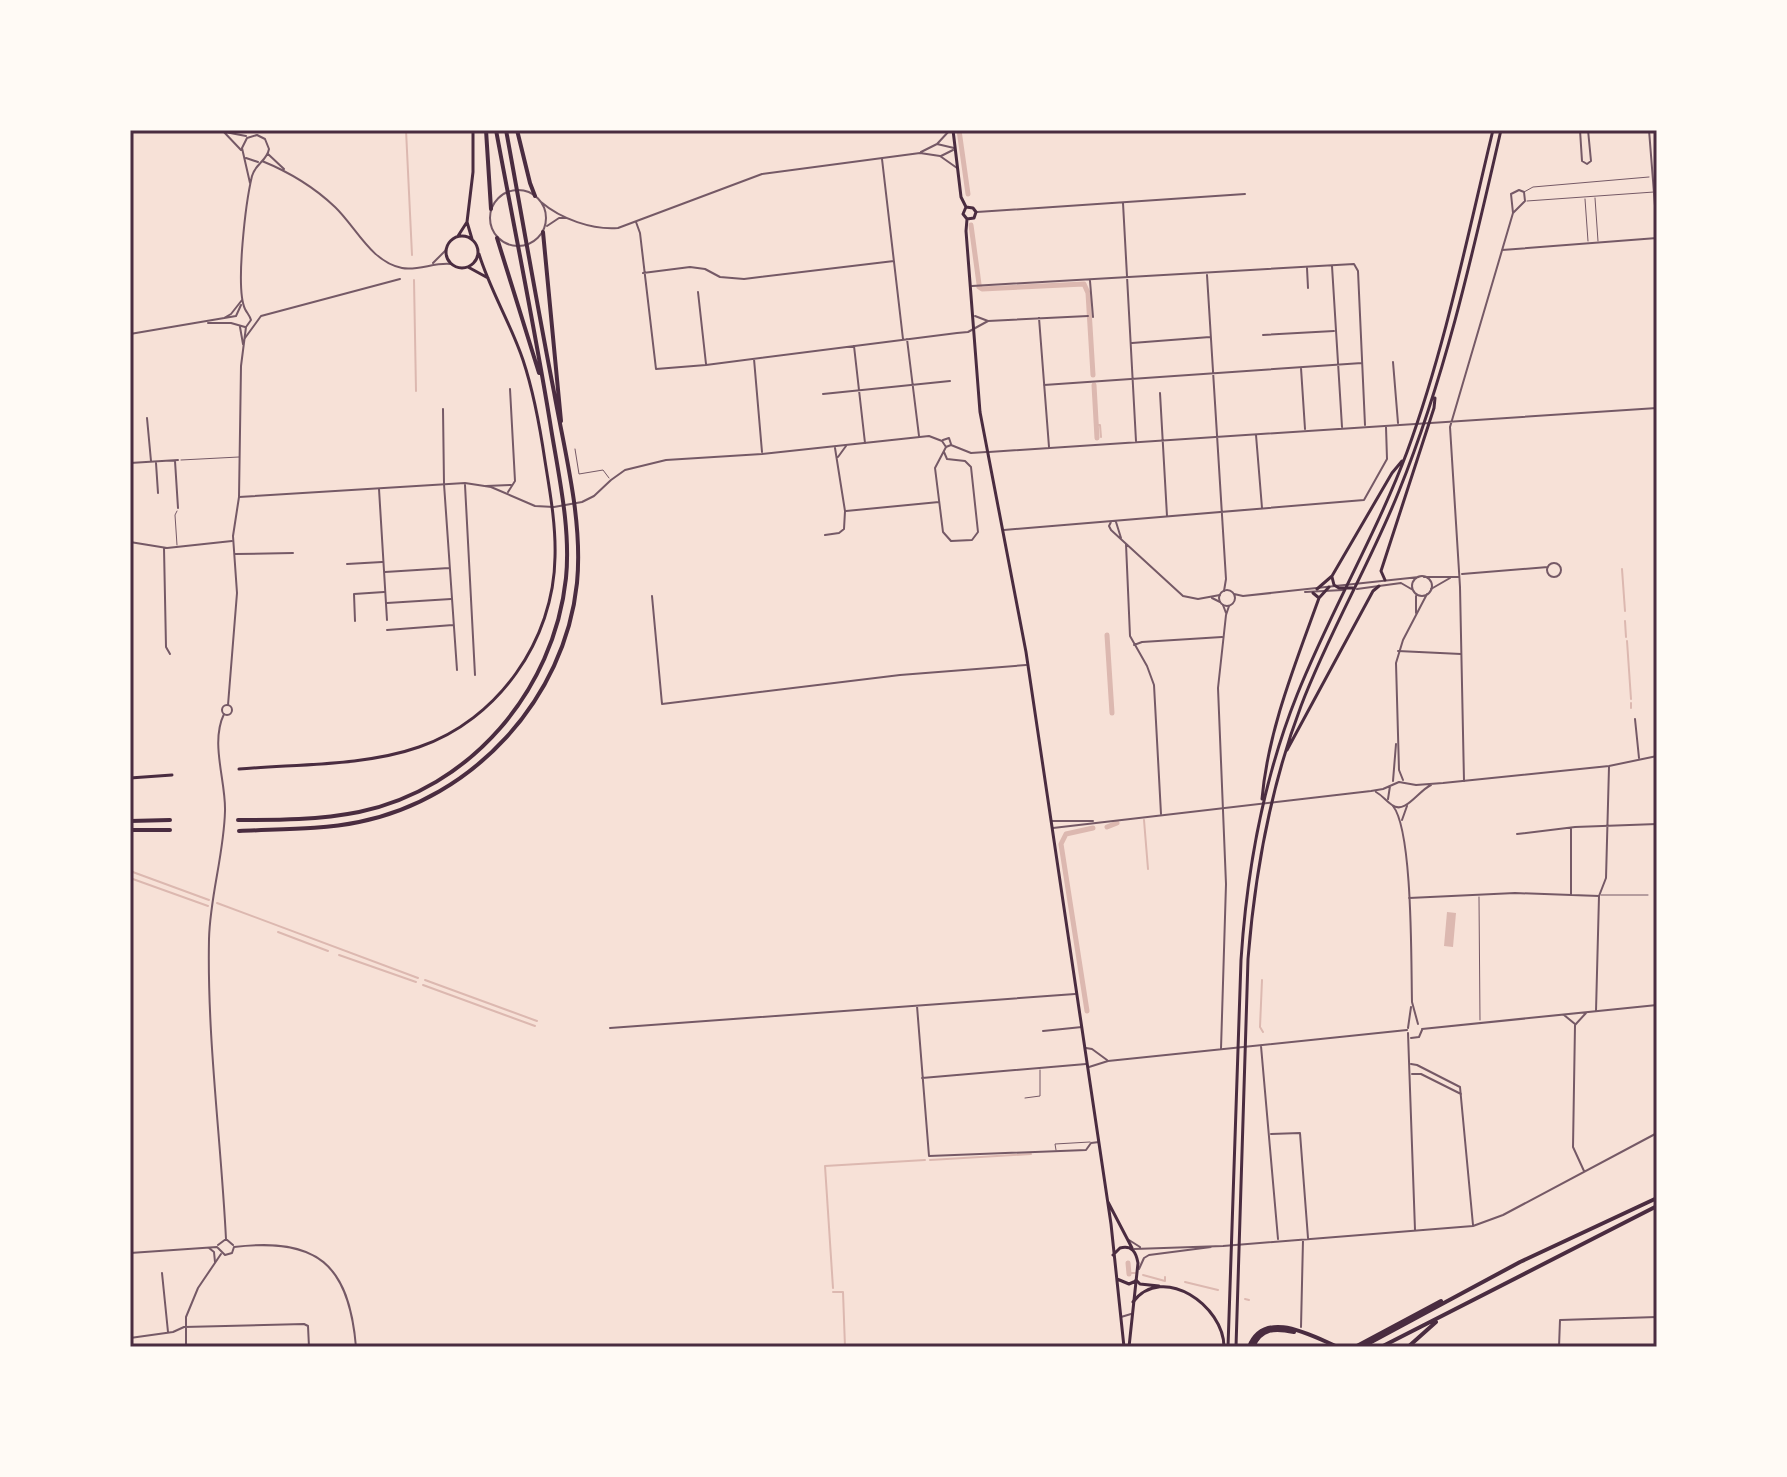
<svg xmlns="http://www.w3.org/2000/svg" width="1787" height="1477" font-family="Barlow,sans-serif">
	<rect width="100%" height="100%" fill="#f7e1d7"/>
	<path fill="#dcb8b0" d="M1447 912 1456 913 1453 947 1444 946Z"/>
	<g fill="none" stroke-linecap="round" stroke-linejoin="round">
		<path stroke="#dcb8b0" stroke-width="2" d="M406 130 412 255
			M414 280 416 391
			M1096 425H1100L1101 437
			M1622 569 1625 611
			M1625 621 1626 637
			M1627 641 1631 699
			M1631 703V708
			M1144 820 1148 869
			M130 871 209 900
			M130 878 208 906
			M217 903 418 978
			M278 932 328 951
			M339 955 416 982
			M425 980 537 1021
			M1262 980 1260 1027 1263 1032
			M423 985 535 1026
			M930 1160 1031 1154
			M1129 1273H1135
			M1143 1275 1165 1281V1277
			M1185 1282 1218 1290
			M833 1288 825 1166 925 1160
			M833 1292H843L845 1347
			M1245 1299 1249 1300"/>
		<path stroke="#dcb8b0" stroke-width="5" d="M959 130 968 194
			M971 225 979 284
			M979 287 982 289 1084 284 1088 293 1093 375
			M1094 385 1097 438
			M1107 635 1112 713
			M1107 827 1117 823
			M1087 1011 1061 844 1066 834 1093 828
			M1128 1263 1129 1274"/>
		<path stroke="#755966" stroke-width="1" d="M575 449 579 474 603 470 609 478
			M1601 895H1648
			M1479 897 1480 1020
			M1025 1098 1040 1096V1070
			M1056 1150 1055 1144 1090 1142"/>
		<path stroke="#755966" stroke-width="1" d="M1524 192 1533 187 1649 177
			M1595 198 1598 241
			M1585 199 1588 241
			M1527 201 1654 192
			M181 460 239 457
			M177 545 175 515 177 511"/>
		<path stroke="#755966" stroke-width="2" d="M1580 130 1582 161 1587 164 1591 161 1588 130
			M1649 130 1657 231
			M882 159 903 339
			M1519 190 1524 192 1525 201 1513 213 1511 194Z
			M1123 203 1136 441
			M977 212 1245 194
			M636 222 640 233 656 369 706 365 957 333 968 332 988 321
			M1502 250 1657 238
			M1332 266 1342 427
			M1307 268 1308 288
			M643 273 690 267 705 269 720 277 744 279 894 261
			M1207 275 1226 579 1224 591
			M1090 281 1093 317
			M972 286 1354 264 1358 271 1365 425
			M698 292 706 364
			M975 316 988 321 1088 316
			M1039 318 1049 447
			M1263 335 1334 331
			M245 338 261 316 400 279
			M907 339 919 436
			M1132 343 1210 337
			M854 346 865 443
			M754 359 762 452
			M1393 362 1398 423
			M1301 368 1305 429
			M1044 385 1362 363
			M1160 393 1167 516
			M823 394 950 381
			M443 409 444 484 457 670
			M147 418 151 461
			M1256 435 1262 508
			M944 452 947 459 965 461 971 467 978 532 972 540 951 541 943 532 935 468 946 447
			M989 452 1657 408
			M838 457 846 446
			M175 461 178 508
			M130 463 178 460
			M156 463 158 493
			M465 485 475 675
			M486 486 511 485
			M379 489 387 620
			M508 492 515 481 510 389
			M846 511 939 502
			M1111 522 1109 526 1111 530 1183 596 1198 599 1220 595
			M1116 522 1121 538
			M130 523V545
			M1004 530 1364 500 1387 459 1386 427
			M825 535 839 533 844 529 845 511 835 448
			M130 542 167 548 232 541
			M1126 544 1130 636 1147 666 1154 685 1161 814
			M164 548 166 647 170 654
			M235 554 293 553
			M1547 570a7 7 0 1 1 14 0a7 7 0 1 1-14 0Z
			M347 564 382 562
			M385 572 449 568
			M1462 574 1548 567
			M1424 577H1459
			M1431 589 1450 578
			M652 596 662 704 900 675 1026 665
			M1212 598 1220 602
			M387 603 451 599
			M1223 605 1226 613
			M355 621 354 594 384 592
			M387 630 453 625
			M1134 645 1142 642 1222 637
			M1398 651 1461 654
			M1635 719 1639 758
			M1464 781 1460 587 1450 427 1513 213
			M1393 806C1413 831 1411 964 1412 1002L1418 1024
			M1402 820 1407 806
			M1571 829V894
			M1517 834 1575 827 1657 824
			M1409 898 1515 893 1599 896
			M917 1006 929 1156 1086 1150 1091 1143 1099 1142
			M1596 1011 1599 896 1606 878 1609 767
			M1564 1015 1575 1024
			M610 1028 1075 994
			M1408 1028 1411 1007
			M1422 1029 1657 1005
			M1043 1031 1082 1027
			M1408 1033 1415 1230
			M1411 1038 1419 1037 1422 1030
			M1261 1046 1278 1239
			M1086 1048 1092 1049 1107 1060
			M1221 1049 1226 884 1218 688 1226 615 1229 606
			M1411 1064 1417 1065 1460 1087 1473 1225
			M1089 1067 1108 1061 1407 1030
			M1412 1074H1421L1461 1094
			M922 1078 1086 1064
			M1271 1134 1300 1133 1308 1238
			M1584 1171 1573 1147 1575 1025 1586 1013
			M1129 1240 1140 1247
			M1134 1249 1223 1246 1473 1226 1503 1215 1657 1133
			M1139 1269 1144 1258 1149 1255 1211 1247
			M162 1273 168 1332
			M1121 1317 1131 1314
			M1301 1327 1303 1240
			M130 1338 173 1332 184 1327 304 1324 308 1326 309 1347
			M186 1347V1317L198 1288 221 1254
			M1559 1347 1560 1320 1657 1317"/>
		<path stroke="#755966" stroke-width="2" d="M222 130 241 150
			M225 132 246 136
			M937 144 954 148
			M921 152 937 144 950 130
			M268 154 284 169
			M941 156 953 150
			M246 158 258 162
			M262 161C289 172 314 187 335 207 356 227 371 262 402 268 418 271 435 262 451 264
			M490 218a28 28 0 1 1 56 0a28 28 0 1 1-56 0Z
			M541 202C561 219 592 230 618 228L762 174 920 153 940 156 957 168
			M547 226 559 218H566
			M433 263 446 250
			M236 316 241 305
			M224 318 231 314 242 300
			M208 323H231L245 327
			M240 327 243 344
			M130 334 236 316
			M943 440 949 438 951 444
			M239 497 465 483 491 487 535 506 554 507 582 502 594 496 611 480 625 470 666 460 762 454 929 436 942 441 946 447 951 445 971 453 986 452
			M1412 586a10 10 0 1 1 20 0a10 10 0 1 1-20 0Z
			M1357 589 1401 583 1413 590
			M1219 598a8 8 0 1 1 16 0a8 8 0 1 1-16 0Z
			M1305 592 1343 590
			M1234 594 1243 596 1419 577
			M1416 596V613
			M222 710a5 5 0 1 1 10 0a5 5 0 1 1-10 0Z
			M228 705 237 593 233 536 239 497 241 366 246 327 251 320C250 316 247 313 245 309 235 288 246 201 252 176 255 164 267 161 269 149L265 139 257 135 247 138 242 148 250 183
			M224 714C210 743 226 781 225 811 224 854 210 896 209 939 207 1039 221 1139 226 1239
			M1403 780 1399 770 1396 663 1403 640 1427 594
			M1393 781 1396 744
			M1376 792C1383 796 1386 801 1392 805 1405 815 1418 791 1431 785
			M1388 799 1390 786
			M1051 821H1093
			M1053 828 1371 791 1383 789 1399 782 1416 785 1443 783 1609 766 1657 756
			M218 1245 226 1239 233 1245
			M234 1247C317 1237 349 1264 356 1347
			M209 1248 214 1252 215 1262
			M218 1248 225 1255 232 1253 234 1247
			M130 1253 217 1247"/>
		<path stroke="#4a2c40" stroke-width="3" d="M953 130 961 197 966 207 963 214 967 219 966 231 980 412 1026 652 1111 1224 1124 1347
			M966 207 973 208 976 212 974 218 967 219
			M446 252a16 16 0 1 1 32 0a16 16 0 1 1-32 0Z
			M458 236 467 222
			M472 239 467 222 473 172V130
			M468 267 488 278
			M239 769C297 764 365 766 419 747 498 720 554 640 555 557 556 525 550 492 545 461 540 427 534 393 523 360 511 324 490 290 479 254
			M130 778 172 775
			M1108 1202 1132 1248
			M1113 1255 1120 1248C1132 1245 1136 1252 1138 1263L1129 1347
			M1117 1279 1129 1284 1136 1281"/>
		<path stroke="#4a2c40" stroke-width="3" d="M1332 577 1334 585 1339 588H1353
			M1385 580 1381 571 1434 408 1435 398
			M1317 589 1332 576 1392 473 1402 461
			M1313 593 1319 598
			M1287 750 1373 591 1379 586
			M1262 799C1268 730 1296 662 1319 598L1329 587
			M1136 1280 1140 1284 1159 1286
			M1133 1302C1163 1263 1224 1306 1224 1347
			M1228 1347 1241 960C1247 869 1263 780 1297 695 1330 612 1376 535 1407 452 1445 348 1467 238 1493 130
			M1236 1347 1248 959C1255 872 1270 788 1301 706 1329 632 1370 564 1399 491 1446 374 1473 252 1501 130"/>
		<path stroke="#4a2c40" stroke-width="4" d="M486 130 491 209
			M517 130 530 183 535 196
			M543 232 561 421
			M497 238 539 373
			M238 820C279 820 319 820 359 812 470 789 554 691 566 578 571 527 558 473 550 422 534 324 514 227 496 130
			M130 821 170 820
			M130 830H170
			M239 831C279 829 320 830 359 822 473 799 565 699 577 583 583 520 565 454 554 392 537 305 522 217 506 130
			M1249 1347C1264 1308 1312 1336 1338 1347
			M1253 1347C1261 1328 1275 1328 1294 1332
			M1355 1347 1441 1301
			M1362 1347 1520 1262 1657 1198
			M1381 1347 1657 1206
			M1408 1347 1436 1322"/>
	</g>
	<rect width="1787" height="1477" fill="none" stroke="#fffaf5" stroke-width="264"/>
	<rect x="132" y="132" width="1523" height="1213" fill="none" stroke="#4a2c40" stroke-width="3"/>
</svg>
